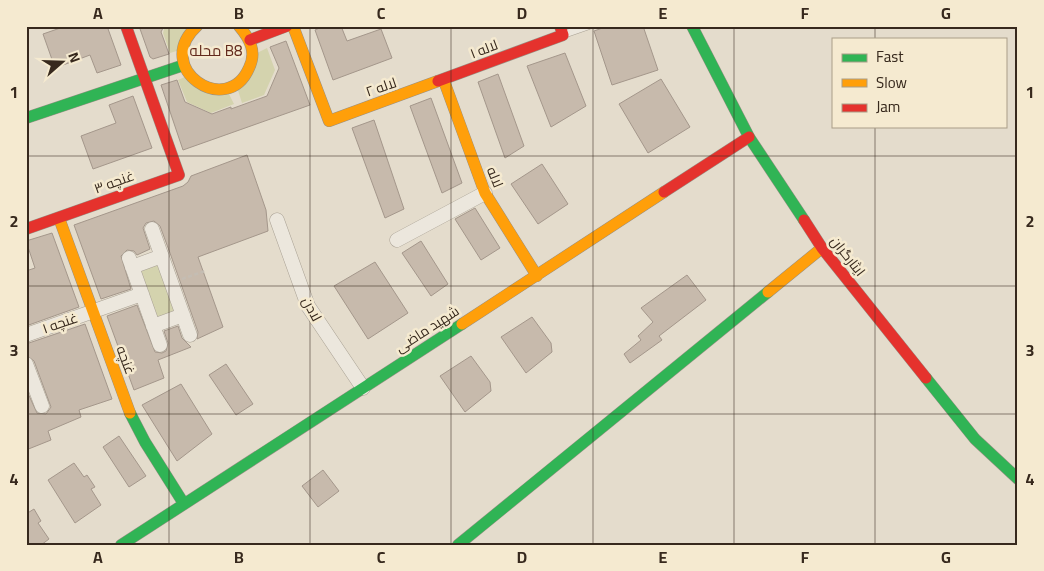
<svg xmlns="http://www.w3.org/2000/svg" width="1044" height="571" font-family="Georgia,Cairo,serif">
	<rect width="100%" height="100%" fill="#e4dccc"/>
	<path fill="#d4d3ae" d="M165 26H186L180 50 170 53 163 33Z
		M267 48 275 70 264 95 242 103 237 87 257 53Z
		M187 76 227 90 234 104 211 113 187 102 178 80Z
		M161 260 180 313 154 322 136 270Z"/>
	<path fill="#c7baac" stroke="#a4978b" d="M66 26H107L121 65 97 73 90 55 55 68 43 34Z
		M139 26H164L161 32 169 54 153 59 150 57Z
		M324 26H341L347 41 381 29 392 58 333 80 315 30Z
		M608 26H643L658 70 612 85 594 31Z
		M286 41 310 105 183 150 161 85 177 80 185 102 212 114 231 107V109L267 96 279 68 270 47Z
		M565 53 586 106 551 127 527 66Z
		M498 74 524 146 505 158 478 82Z
		M661 79 690 127 648 153 619 104Z
		M133 96 152 148 93 169 81 136 116 123 109 105Z
		M431 98 462 183 442 193 410 106Z
		M374 120 404 209 385 218 352 128Z
		M247 155 266 210 268 231 198 257 223 327 197 339 198 332 170 253 160 226 154 221 146 223 143 228 150 249 137 255 134 251 127 250 121 256 131 289 101 299 74 225 183 186 188 182 191 176Z
		M542 164 568 204 538 224 511 184Z
		M475 208 500 248 481 260 455 219Z
		M52 233 79 307 26 326V271L35 268 26 241Z
		M421 241 448 284 431 296 402 253Z
		M375 262 408 313 368 339 334 286Z
		M687 275 706 300 659 336 662 340 630 363 624 354 641 340 638 336 653 322 641 308Z
		M137 305 155 352 162 353 166 351 168 343 164 331 178 326 182 338 191 347 158 360 164 378 134 390 107 316Z
		M532 317 551 343 552 352 526 373 501 337Z
		M85 324 112 399 79 410 81 417 48 431 51 440 26 450V389L37 413 46 414 51 407 34 361 26 355V344Z
		M471 356 490 382 491 391 465 412 440 376Z
		M226 364 253 404 236 415 209 375Z
		M181 384 212 434 177 461 142 405Z
		M119 436 146 476 129 487 103 447Z
		M74 463 84 477 87 475 95 487 91 489 101 505 75 523 48 480Z
		M323 470 339 491 318 507 302 486Z
		M34 509 41 521 38 523 49 539 41 545H26V514Z"/>
	<g fill="none" stroke-linecap="round" stroke-linejoin="round">
		<g stroke="#a9a194" stroke-width="8">
			<path id="lane" d="M565 34 588 26"/>
		</g>
		<g stroke="#a9a194" stroke-width="15">
			<path id="street" d="M277 220 308 306 363 388
				M152 229 190 335
				M397 240 485 193
				M129 258 160 345
				M132 267 162 256
				M153 326 183 315
				M26 335 142 294
				M26 364 42 406"/>
		</g>
		<g stroke="#989085" stroke-width="12">
			<path id="fast" d="M692 26 749 137 804 220
				M26 118 184 65
				M926 378 975 439 1018 479
				M130 413 145 442 184 504
				M121 545 462 324
				M458 545 768 292"/>
		</g>
		<g stroke="#989085" stroke-width="12">
			<path id="slow" d="M197 26C151 68 227 119 249 68 257 52 250 39 239 26
				M293 26 329 121 438 81
				M444 81 485 193 537 276
				M59 218 130 413
				M768 292 822 248
				M462 324 664 192"/>
		</g>
		<g stroke="#989085" stroke-width="12">
			<path id="jam" d="M250 40 287 26
				M438 81 563 35 560 26
				M664 192 749 137
				M804 220 822 248 926 378
				M26 229 179 175 126 26"/>
		</g>
		<path stroke="#c4bdb3" stroke-width="2.5" stroke-dasharray="4 2.5" stroke-linecap="butt" d="M182 279 205 271"/>
		<use href="#lane" stroke="#ece7dd" stroke-width="7"/>
		<use href="#street" stroke="#ece7dd" stroke-width="14"/>
		<use href="#fast" stroke="#30b455" stroke-width="11"/>
		<use href="#slow" stroke="#ff9f0a" stroke-width="11"/>
		<use href="#jam" stroke="#e5322d" stroke-width="11"/>
	</g>
	<path fill="none" stroke="#37291d" stroke-width="1" stroke-opacity="0.55" d="M169 26V545M310 26V545M451 26V545M593 26V545M734 26V545M875 26V39M875 126V545M26 156H1018M26 286H1018M26 414H1018"/>
	<g text-anchor="middle" dominant-baseline="central" stroke-width="5" stroke-linejoin="round" paint-order="stroke">
		<g font-size="14" fill="#37291d" stroke="#f5ead0">
			<text transform="translate(484 49) rotate(-21)">لاله ۱</text>
			<text transform="translate(381 87) rotate(-19)">لاله ۲</text>
			<text transform="translate(495 177) rotate(68)">لاله</text>
			<text transform="translate(114 182) rotate(-20)">غنچه ۳</text>
			<text transform="translate(848 256) rotate(52)">ایثارگران</text>
			<text transform="translate(312 309) rotate(62)">لادن</text>
			<text transform="translate(60 323) rotate(-19)">غنچه ۱</text>
			<text transform="translate(427 329) rotate(-33)">شهید ماضی</text>
			<text transform="translate(126 360) rotate(70)">غنچه</text>
		</g>
		<g font-size="15" fill="#632a1c" stroke="#f5ead0">
			<text x="216" y="50">محله B8</text>
		</g>
	</g>
	<rect width="1044" height="571" fill="none" stroke="#f5ead0" stroke-width="55"/>
	<rect x="832" y="38" width="175" height="90" fill="#f5ead0" stroke="#a99d88"/>
	<rect x="842" y="54" width="25" height="8" fill="#30b455" stroke="#a99d88"/>
	<text x="876" y="62" font-size="15" fill="#37291d">Fast</text>
	<rect x="842" y="79" width="25" height="8" fill="#ff9f0a" stroke="#a99d88"/>
	<text x="876" y="88" font-size="15" fill="#37291d">Slow</text>
	<rect x="842" y="104" width="25" height="8" fill="#e5322d" stroke="#a99d88"/>
	<text x="876" y="112" font-size="15" fill="#37291d">Jam</text>
	<g transform="translate(62 62) rotate(70)" stroke="#f5ead0" stroke-width="4" paint-order="stroke">
	<path d="M0-4L9 19L0 12L-9 19Z" fill="#37291d"/>
	<text y="-8" font-size="14" font-weight="bold" text-anchor="middle" fill="#37291d">N</text>
	</g>
	<rect x="28" y="28" width="988" height="516" fill="none" stroke="#37291d" stroke-width="2"/>
	<g font-size="16" text-anchor="middle" font-weight="bold" fill="#37291d">
		<text x="98" y="19">A</text>
		<text x="239" y="19">B</text>
		<text x="381" y="19">C</text>
		<text x="522" y="19">D</text>
		<text x="663" y="19">E</text>
		<text x="805" y="19">F</text>
		<text x="946" y="19">G</text>
		<text x="14" y="98">1</text>
		<text x="1030" y="98">1</text>
		<text x="14" y="227">2</text>
		<text x="1030" y="227">2</text>
		<text x="14" y="356">3</text>
		<text x="1030" y="356">3</text>
		<text x="14" y="485">4</text>
		<text x="1030" y="485">4</text>
		<text x="98" y="563">A</text>
		<text x="239" y="563">B</text>
		<text x="381" y="563">C</text>
		<text x="522" y="563">D</text>
		<text x="663" y="563">E</text>
		<text x="805" y="563">F</text>
		<text x="946" y="563">G</text>
	</g>
</svg>
